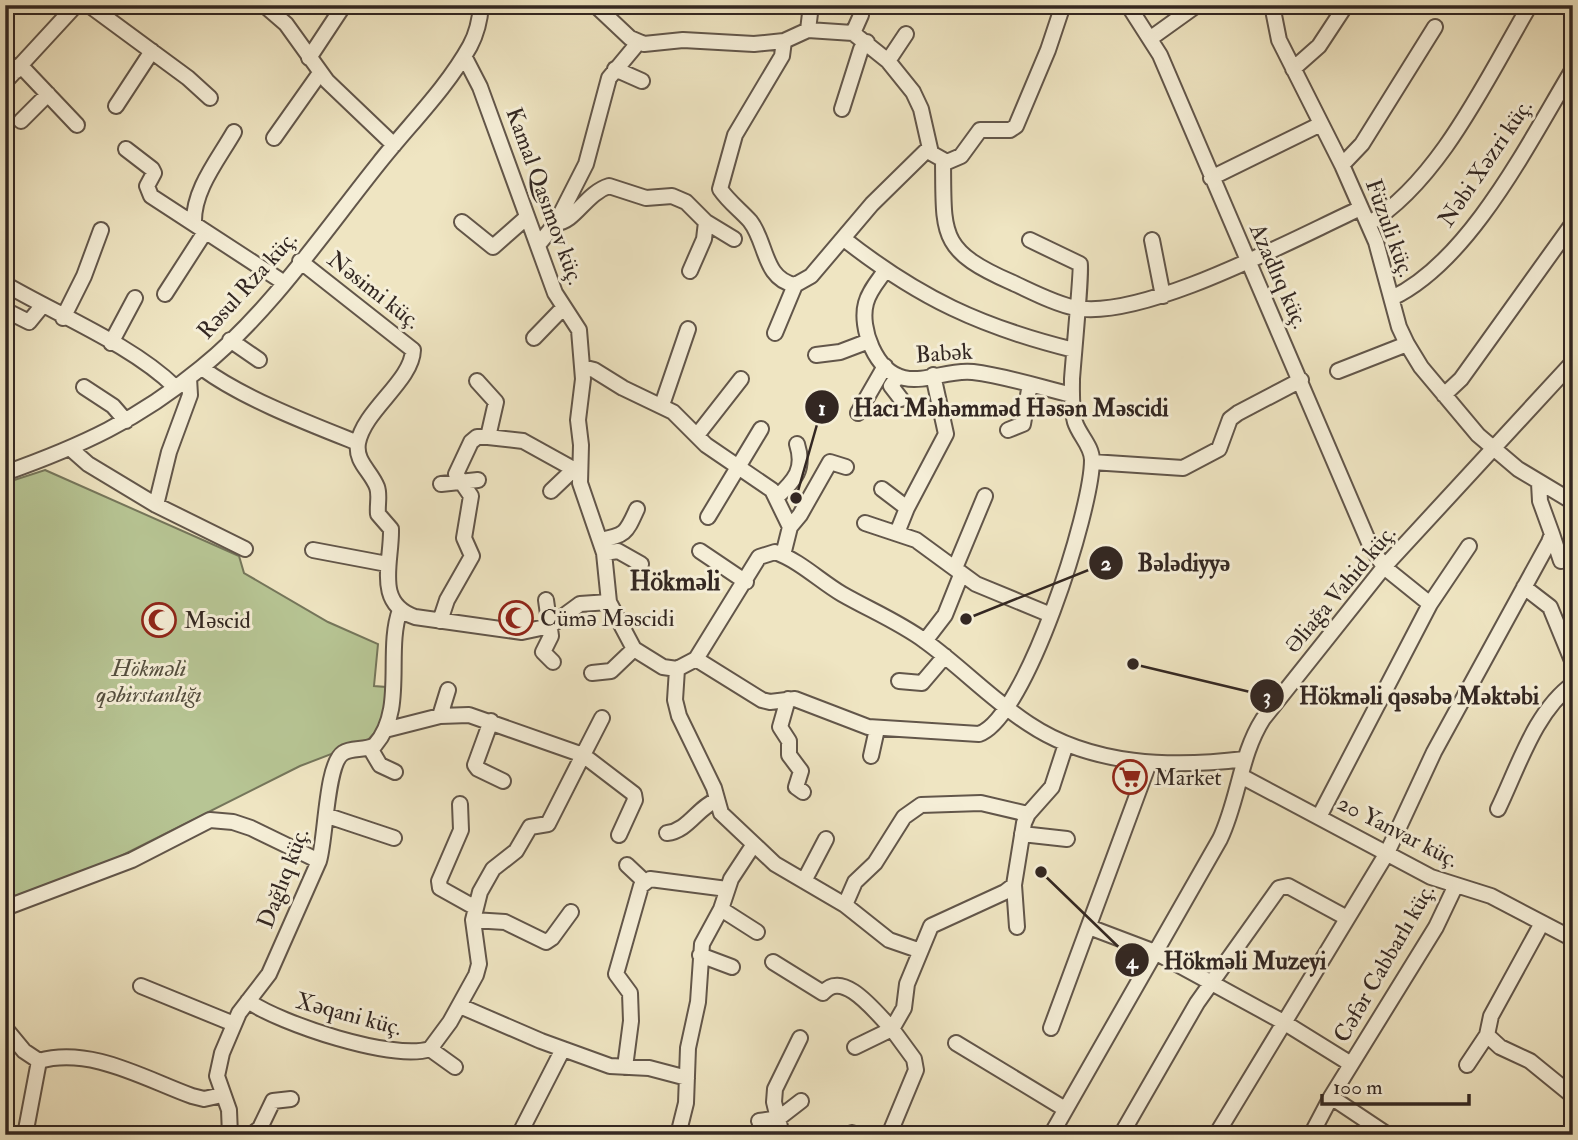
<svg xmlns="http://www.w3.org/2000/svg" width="1578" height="1140" font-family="'IM FELL Double Pica',serif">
	<rect width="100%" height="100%" fill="#efe5c2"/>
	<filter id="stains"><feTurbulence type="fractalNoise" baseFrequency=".00286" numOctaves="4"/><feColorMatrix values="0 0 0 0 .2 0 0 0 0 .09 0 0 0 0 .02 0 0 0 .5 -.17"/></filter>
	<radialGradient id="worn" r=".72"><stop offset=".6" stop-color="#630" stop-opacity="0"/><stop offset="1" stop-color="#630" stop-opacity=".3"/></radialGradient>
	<path fill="#b7c594" stroke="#75765b" stroke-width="2" d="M45 470 239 556 244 573 328 622 378 644 374 686 386 687V705L377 730 368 740 300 766 119 857 5 900V505L11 499 5 491V483Z"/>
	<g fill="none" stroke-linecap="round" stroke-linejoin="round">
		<g stroke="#62564a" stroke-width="18">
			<path id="minor" d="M89 5 188 78 210 98
				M264 5 286 24 327 81 394 145
				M595 5 630 38 644 44 683 40 754 44 784 41 808 30 853 33 888 61 913 92 921 109 931 153 947 162 961 156 980 130H1010L1016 126 1048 50 1063 5
				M1128 5 1160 55 1370 545 1384 567 1430 604
				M1272 5 1279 40 1342 165 1376 242 1399 327 1407 344 1421 367 1478 435 1518 469 1573 502
				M808 30 811 5
				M853 33 861 15
				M1151 38 1197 5
				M784 41 782 56 735 135 720 189C728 201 740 210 750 221 767 242 763 279 795 285
				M464 56 480 87 555 293 579 330 583 379 578 420 581 445 580 483 604 553 609 602 634 649 663 667 677 669 696 659 759 557 775 552C800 561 820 581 842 594 870 610 899 622 925 641 961 667 992 700 1029 724 1092 766 1172 768 1245 759
				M309 58 344 5
				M5 59 16 71
				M888 61 906 34
				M21 66 77 125
				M615 69 642 81
				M1293 69 1319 46 1346 5
				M5 82 76 5
				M116 106 152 51
				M842 109 861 49 867 42
				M21 121 48 94
				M274 138 320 73
				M126 149 152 169 154 173 147 186 151 196 283 282
				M943 162C944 234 938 250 1011 282 1031 291 1055 304 1076 308 1145 320 1295 238 1361 208
				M1342 165 1362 144 1435 27
				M1211 178 1321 124
				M462 222 493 247 527 217
				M706 222 734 239
				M194 223C193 190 218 160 234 132
				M556 223C574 223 586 193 609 186L646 198 672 196 686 202 706 222 704 239 690 271
				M1368 224C1440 181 1488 76 1530 5
				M844 239C919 298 981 327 1074 350
				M1152 240 1163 296
				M538 245 556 223 586 164 609 78 638 43
				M300 261 413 350C412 381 364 410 358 443 355 462 371 471 377 487 380 495 377 505 378 514L391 529C392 562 374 603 415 617L522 632 550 626 580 604 609 602
				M885 271C878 281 869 291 866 303 859 328 876 372 904 378 926 383 949 369 973 372 1006 376 1039 387 1072 395
				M5 284C58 315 132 345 175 387
				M165 294 205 232
				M1392 298C1470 261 1529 142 1573 69
				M5 310 29 322 42 306
				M63 318 84 276 101 230
				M775 333 795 285 811 276 872 204 929 148
				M534 338 563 308
				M230 340 259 360
				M111 343 135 298
				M816 355 840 352 869 341
				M582 367 594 370 623 388 673 412 706 445 772 490 790 527 783 555
				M202 368C242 398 310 424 358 443
				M1338 371 1407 344
				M898 376 891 386 901 399
				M477 381 496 402 488 437
				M84 387 113 406 126 421
				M1444 395 1461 379 1573 223
				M662 405 688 329
				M858 413 885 366
				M1008 430 1023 424 1030 384
				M698 434 741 379
				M71 449 88 464 156 505 245 549
				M1092 462 1183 468 1219 449 1230 419 1238 413 1301 380
				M5 473C81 446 138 420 201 368 270 312 323 233 379 163 409 125 446 89 470 46 477 33 480 20 481 5
				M441 484 478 480
				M882 489 907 508
				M551 491 572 471
				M777 497C795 480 805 469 797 444
				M156 505 169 452 190 395 189 378
				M708 517 761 429
				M865 523 916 540 976 584 1051 615
				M790 527 800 515 830 462 846 467
				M897 533 907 508 946 434 933 375
				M1552 534 1561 561
				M600 540C626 535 626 533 637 509
				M313 550 387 564
				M700 551 746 582
				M604 553 618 551 641 564
				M955 568 985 496
				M1524 587 1550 607 1573 663
				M546 600 551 636 543 652 553 662
				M440 621 447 600 472 556 464 538 471 496 456 474 471 442 477 437H488L523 441 579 472
				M925 641 945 615 961 575
				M696 659 762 700 770 702 795 699 868 727 979 734C1026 718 1092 510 1092 460 1092 446 1079 435 1075 422 1071 408 1072 393 1072 379 1073 363 1082 269 1080 264L1030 240
				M677 669 675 700 679 716 714 788 721 813 775 864 845 905 889 940 918 950
				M592 673 611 671 634 649
				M899 681 922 683 945 656
				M788 699 780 727 789 741V755L801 771 796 787 803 792
				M440 716 448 690
				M602 718 583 755 634 794 635 800 619 835
				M491 721 475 765 478 769 503 781
				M370 748 380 765 395 772
				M871 756 877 729
				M1241 776 1431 877 1491 896 1573 939
				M460 804 461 830 439 881 440 888 474 907
				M1498 809C1518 768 1535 711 1573 684
				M328 816 394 838
				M1319 817 1430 604 1469 546
				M667 833C688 831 698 807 717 800
				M1022 834 1067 839
				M627 865 644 881
				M804 881 826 839
				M1014 885 1017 927
				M845 905 855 882 875 863 904 817 921 805 981 803 1028 814
				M5 908 132 860 210 820 233 822 251 828 319 861
				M721 909 757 932
				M473 920 505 922 546 942 552 938 571 912
				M1542 923 1491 1016 1487 1035 1500 1047 1530 1061 1573 1096
				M1089 927 1155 952 1285 1023 1351 1064
				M700 955 732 967
				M773 962 823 993C843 968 877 1014 892 1029L855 1047
				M141 986 234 1024
				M248 1001C281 1024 393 1061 430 1049L450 1022 476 975 479 964 473 920 480 892 493 869 516 851 530 827 548 824 583 755 469 715 440 716 385 730
				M460 1006 541 1041 610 1066 649 1068 687 1078
				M5 1028 24 1051 39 1061C90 1046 145 1079 192 1096L204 1099 222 1095
				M1051 1028 1149 763
				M956 1043 1065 1109
				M430 1049 455 1067
				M1467 1065 1487 1035
				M625 1067 631 1021 630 993 616 974 641 886 650 879 727 889
				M1331 1097 1388 1135
				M759 1121 779 1118 801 1101
				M5 1129 11 1135
				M852 1133 854 1135
				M25 1135 39 1061
				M230 1135 229 1110 217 1076 222 1053 239 1013 269 974 319 861C326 838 326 764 343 753 352 747 365 751 375 745 406 710 385 651 400 610
				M251 1135 260 1128 273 1101 291 1099
				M417 1135 418 1134
				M519 1135 563 1049
				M678 1135 686 1103 688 1048 698 1002 702 944 721 909 731 879 754 844
				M782 1135 774 1102 775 1089 800 1038
				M889 1135 916 1070 914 1059 892 1029 904 1008 907 984 931 926 1005 892 1014 885 1024 823 1028 814 1052 787 1066 744
				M1051 1135 1220 839C1239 799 1240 755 1263 719L1384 567 1573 362
				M1121 1135 1197 1003 1279 888 1288 886 1347 918
				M1216 1135 1387 853 1434 752 1549 542 1552 534 1540 501 1539 483
				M1311 1135 1331 1097 1436 927 1455 887
				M1572 1135 1573 1133"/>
		</g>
		<use href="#minor" stroke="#f5eed7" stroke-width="14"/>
	</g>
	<defs>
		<g id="mosque-ring" transform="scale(1.75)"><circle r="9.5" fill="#f5eed7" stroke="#8f2418" stroke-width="1.5"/><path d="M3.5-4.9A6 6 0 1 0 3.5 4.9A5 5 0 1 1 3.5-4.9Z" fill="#8f2418"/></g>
		<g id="supermarket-ring" transform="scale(1.75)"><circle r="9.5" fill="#f5eed7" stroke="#8f2418" stroke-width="1.5"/><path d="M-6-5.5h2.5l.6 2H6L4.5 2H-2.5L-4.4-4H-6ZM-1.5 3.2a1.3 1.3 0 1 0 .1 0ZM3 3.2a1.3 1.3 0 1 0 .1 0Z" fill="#8f2418"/></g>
	</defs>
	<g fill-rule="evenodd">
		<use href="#mosque-ring" x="516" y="618"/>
		<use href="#mosque-ring" x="159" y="620"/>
		<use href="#supermarket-ring" x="1130" y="777"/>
	</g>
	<g text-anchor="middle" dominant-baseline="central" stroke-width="6" stroke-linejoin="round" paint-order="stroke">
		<g font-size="23" fill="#332722" stroke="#f5eed7">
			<text transform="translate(1485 163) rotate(-56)">Nəbi Xəzri küç.</text>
			<text transform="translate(545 196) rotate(70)">Kamal Qasımov küç.</text>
			<text transform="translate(1390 228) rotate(70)">Füzuli küç.</text>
			<text transform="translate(1279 276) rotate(66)">Azadlıq küç.</text>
			<text transform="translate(247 285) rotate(-48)">Rəsul Rza küç.</text>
			<text transform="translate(374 290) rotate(38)">Nəsimi küç.</text>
			<text transform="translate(944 353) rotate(-4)">Babək</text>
			<text transform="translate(1340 589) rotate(-50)">Əliağa Vahid küç.</text>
			<text transform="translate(1398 831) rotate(27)">20 Yanvar küç.</text>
			<text transform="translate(283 878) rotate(-69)">Dağlıq küç.</text>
			<text transform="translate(1384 963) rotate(-60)">Cəfər Cabbarlı küç.</text>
			<text transform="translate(349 1014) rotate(15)">Xəqani küç.</text>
		</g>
		<g font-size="23" fill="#332722" stroke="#f5eed7" text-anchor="start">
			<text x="540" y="618">Cümə Məscidi</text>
			<text x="184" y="620">Məscid</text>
			<text x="1154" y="777">Market</text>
		</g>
		<g font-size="23" font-style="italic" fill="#544e3e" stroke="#f5eed7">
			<text x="149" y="668">Hökməli<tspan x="149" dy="26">qəbirstanlığı</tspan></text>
		</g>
		<g font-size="26" font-weight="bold" fill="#332722" stroke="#f5eed7">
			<text x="675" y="582">Hökməli</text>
		</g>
	</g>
	<path fill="none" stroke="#332722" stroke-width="2.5" d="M796 498L822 407M966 619L1106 563M1133 664L1267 696M1041 872L1132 960"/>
	<g fill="#332722" stroke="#f5eed7" stroke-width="2.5">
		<circle cx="796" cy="498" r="7"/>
		<circle cx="966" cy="619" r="7"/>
		<circle cx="1133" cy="664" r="7"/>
		<circle cx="1041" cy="872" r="7"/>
		<circle cx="822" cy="407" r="18"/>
		<circle cx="1106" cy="563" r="18"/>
		<circle cx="1267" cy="696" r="18"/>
		<circle cx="1132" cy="960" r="18"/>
	</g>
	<g font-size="21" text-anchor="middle" font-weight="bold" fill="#fff">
		<text x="822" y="415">1</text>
		<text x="1106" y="570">2</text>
		<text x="1267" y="703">3</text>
		<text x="1132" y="968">4</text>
	</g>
	<g font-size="24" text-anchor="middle" font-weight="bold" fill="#332722" stroke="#f5eed7" stroke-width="6" stroke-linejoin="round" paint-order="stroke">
		<text x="1011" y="416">Hacı Məhəmməd Həsən Məscidi</text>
		<text x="1184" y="571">Bələdiyyə</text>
		<text x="1419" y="704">Hökməli qəsəbə Məktəbi</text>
		<text x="1245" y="969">Hökməli Muzeyi</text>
	</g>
	<rect width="1578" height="1140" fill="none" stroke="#efe5c2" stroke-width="28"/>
	<rect x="7" y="7" width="1564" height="1126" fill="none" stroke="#332722" stroke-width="3.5"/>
	<rect x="14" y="14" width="1550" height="1112" fill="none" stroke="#332722" stroke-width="2"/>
	<path d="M1322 1094v10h147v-10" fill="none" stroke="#332722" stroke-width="3.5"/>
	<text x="1333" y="1094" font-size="21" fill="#332722" stroke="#f5eed7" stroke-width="5" paint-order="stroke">100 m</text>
	<rect width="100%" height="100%" filter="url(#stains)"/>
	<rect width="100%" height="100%" fill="url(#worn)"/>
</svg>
